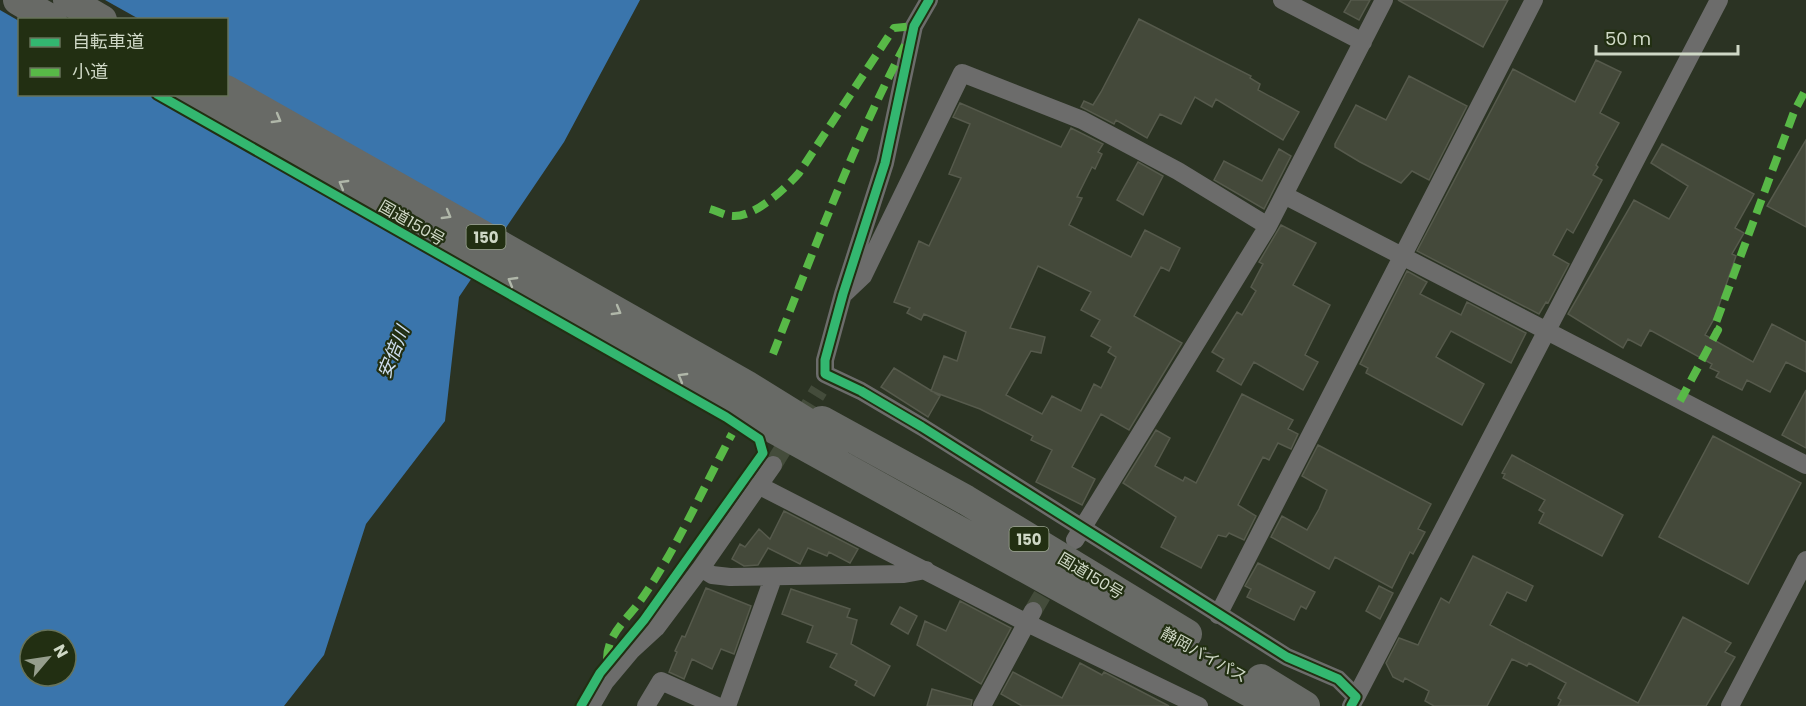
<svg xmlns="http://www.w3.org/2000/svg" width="1806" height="706" font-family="Poppins,'Noto Sans JP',sans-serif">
	<rect width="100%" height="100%" fill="#2b3323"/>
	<path fill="#3a75ac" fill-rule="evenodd" d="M0 0H640L564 142 459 297 445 421 366 524 324 655 284 706H0ZM20 20H226V94H20ZM30 640H66V676H30Z"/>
	<path fill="#2b3323" d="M0 0H105L139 19 19 21 0 10Z"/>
	<path fill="#44493a" stroke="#565a4c" stroke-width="1.5" fill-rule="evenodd" d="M1351 0H1370L1359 20 1344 12Z
		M1398 0H1508L1483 47Z
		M1139 19 1251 76 1250 78 1260 84 1258 90 1299 112 1283 140 1216 99 1212 107 1195 97 1181 124 1160 114 1147 138 1116 120 1114 124 1081 107 1084 101 1093 105 1101 92Z
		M1596 60 1621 72 1600 113 1619 123 1596 165 1598 167 1593 175 1602 180 1573 233 1567 229 1553 255 1569 264 1548 303 1546 302 1539 314 1417 251 1513 69 1575 102Z
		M1409 76 1467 106 1429 180 1412 171 1401 183 1360 162 1335 147V144L1356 105 1386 120Z
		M960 103 1061 147 1071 128 1103 144 1098 152 1102 154 1095 169 1092 167 1077 197 1082 198 1069 225 1131 257 1145 230 1180 248 1169 271 1161 267 1134 316 1182 343 1129 430 1101 414 1072 467 1095 479 1082 505 1036 482 1052 450 1031 440 1033 436 980 409 931 391 944 356 957 361 966 332 924 314 921 320 907 313 910 308 894 302 919 241 929 246 961 178 949 174 970 124 953 117ZM1038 266 1091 292 1081 310 1100 320 1091 336 1111 347 1108 352 1116 357 1101 388 1094 384 1081 411 1052 396 1042 414 1006 395 1031 351 1041 353 1045 337 1010 328Z
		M1806 140V227L1767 206Z
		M1662 144 1754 194 1735 228 1744 233 1732 254 1736 256 1715 317 1705 335 1753 362 1772 324 1806 342V372L1786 362 1770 392 1747 380 1742 390 1716 377 1719 372 1710 368 1712 364 1650 330 1641 346 1628 339 1623 348 1568 314 1634 200 1669 219 1688 186 1651 163Z
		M1279 149 1291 156 1264 209 1214 180 1224 161 1262 181Z
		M1138 162 1163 176 1143 215 1117 200Z
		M1281 225 1316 243 1293 285 1330 305 1305 355 1318 362 1303 390 1254 362 1241 385 1217 371 1224 359 1212 352 1237 312 1242 315 1256 291 1251 287 1263 264 1259 262Z
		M1407 271 1427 282 1420 294 1461 315 1467 302 1526 333 1511 363 1451 331 1436 357 1484 384 1462 425 1366 373 1368 368 1360 364Z
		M894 368 940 396 928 417 881 387Z
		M1806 390V448L1782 435Z
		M1242 394 1293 420 1288 429 1298 434 1291 449 1278 443 1269 460 1263 457 1238 505 1256 516 1244 540 1229 533 1226 537 1218 535 1201 568 1161 547 1176 517 1123 483 1156 430 1170 438 1155 466 1183 481 1185 477 1196 483Z
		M1713 436 1801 483 1748 584 1659 537Z
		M1318 445 1431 504 1418 529 1425 532 1413 554 1410 552 1392 588 1335 557 1329 569 1271 537 1282 516 1307 530 1319 509 1327 490 1302 476Z
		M1512 455 1623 515 1602 556 1539 523 1544 513 1539 510 1545 500 1503 478 1505 474 1502 473Z
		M784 511 858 549 850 563 829 552 827 556 808 548 800 564 768 548 758 565 744 566 732 559 740 544 745 547 759 529 770 539Z
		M1473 556 1533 586 1526 601 1507 592 1490 625 1638 703 1683 617 1731 643 1725 652 1735 657 1706 706H1558L1561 700 1558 698 1566 683 1529 663 1527 666 1512 659 1487 706H1434L1425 701 1429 691 1405 678 1403 682 1393 677 1386 663 1399 638 1418 645 1441 598 1449 603Z
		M1258 563 1315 592 1306 609 1301 606 1294 620 1247 597 1251 589 1245 586Z
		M1379 586 1393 593 1380 619 1366 611Z
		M706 588 751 606 734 654 721 649 712 669 692 659 684 679 669 672 677 652 675 651 682 636 685 637Z
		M791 589 850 609 847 617 857 620 851 644 890 666 874 696 855 685 857 681 830 667 837 654 807 642 813 626 782 614Z
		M960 601 1011 628 981 684 917 645 925 621 946 631Z
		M900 607 917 616 908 634 891 624Z
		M1080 663 1102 675 1104 672 1169 706H1022L1001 694 1013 672 1062 698Z
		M932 689 972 700 971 706H927Z"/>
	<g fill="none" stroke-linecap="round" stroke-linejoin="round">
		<path stroke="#444c3b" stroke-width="18" stroke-dasharray="18 9" stroke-linecap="butt" d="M773 465 819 390
			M1033 611 1054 575"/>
		<path stroke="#6c6c6b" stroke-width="18" d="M929 0 914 26 885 163 843 294 825 360V374L861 391 922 427 1287 657 1338 679 1356 697 1351 706
			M1282 0 1363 42
			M1284 195 1806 465
			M845 293 863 276 962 73 1082 120 1178 171 1268 226
			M758 485 1027 623 1199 706
			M1075 540 1268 226 1384 0
			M701 568 712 575 730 577 904 574 926 570
			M1218 615 1534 0
			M1356 697 1719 0
			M591 706 605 682 631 651 656 628 701 568 773 465
			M646 706 661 681 717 706
			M727 706 773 578
			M982 706 1033 611
			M1730 706 1806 560"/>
		<path stroke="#686a66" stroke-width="30" d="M18 0 52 20
			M68 0 102 20
			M226 90 746 385 838 442
			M184 94 733 406 1275 706
			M822 421 966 500 1187 634
			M1261 679 1305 706"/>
		<path stroke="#58b947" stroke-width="8" stroke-dasharray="15 8" stroke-linecap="butt" d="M710 209C717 211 726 216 733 216 755 217 785 189 799 173L894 28 914 26
			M773 354C814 250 853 144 905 45
			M1680 401 1718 330 1714 328 1794 112 1806 89
			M607 659C607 636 625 621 638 604 675 553 702 490 732 434"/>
		<g stroke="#222f12" stroke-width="13">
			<path id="cycleway" d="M929 0 914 26 885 163 843 294 825 360V374L861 391 922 427 1287 657 1338 679 1356 697 1351 706
				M157 94 726 417 759 439 763 453 644 620 600 673 581 706"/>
		</g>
		<use href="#cycleway" stroke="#33b770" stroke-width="9"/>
	</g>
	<defs><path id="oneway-chevron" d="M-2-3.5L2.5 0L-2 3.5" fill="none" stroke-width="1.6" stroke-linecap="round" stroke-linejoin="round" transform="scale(1.5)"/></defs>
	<g stroke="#b0b7a9">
		<use href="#oneway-chevron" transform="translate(277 119) rotate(30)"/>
		<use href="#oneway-chevron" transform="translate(343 184) rotate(-150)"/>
		<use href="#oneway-chevron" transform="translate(447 215) rotate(30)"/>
		<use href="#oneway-chevron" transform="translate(512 281) rotate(-150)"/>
		<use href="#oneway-chevron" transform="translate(617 311) rotate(30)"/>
		<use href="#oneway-chevron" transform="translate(682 377) rotate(-150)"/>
	</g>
	<g text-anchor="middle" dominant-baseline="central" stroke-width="4.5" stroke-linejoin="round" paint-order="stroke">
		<g fill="#222f12" stroke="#9ba590" stroke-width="1.5">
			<rect x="466.5" y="225" width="39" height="24" rx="4.5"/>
			<rect x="1009.5" y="527" width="39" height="24" rx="4.5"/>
		</g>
		<g font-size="15" font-weight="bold" fill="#cfd8c6">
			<text x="486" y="237">150</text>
			<text x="1029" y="539">150</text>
		</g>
		<g font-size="16" fill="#cfd8c6" stroke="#222f12">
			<text transform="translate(412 223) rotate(30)">国道150号</text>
			<text transform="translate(1091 576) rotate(31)">国道150号</text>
			<text transform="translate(1204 655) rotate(29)">静岡バイパス</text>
		</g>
		<g font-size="18" font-style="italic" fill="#d0e0f1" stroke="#222f12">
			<text transform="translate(393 352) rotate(-68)">安倍川</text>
		</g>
	</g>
	<rect x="18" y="18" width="210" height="78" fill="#222f12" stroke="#67735a" stroke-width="1.5"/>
	<rect x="30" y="38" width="30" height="9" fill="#33b770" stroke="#67735a" stroke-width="1.5"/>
	<text x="72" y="48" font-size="18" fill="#cfd8c6">自転車道</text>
	<rect x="30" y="68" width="30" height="9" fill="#58b947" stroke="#67735a" stroke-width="1.5"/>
	<text x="72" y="78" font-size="18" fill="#cfd8c6">小道</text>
	<g transform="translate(48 658) rotate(61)"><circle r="28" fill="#222f12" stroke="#67735a" stroke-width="1.5"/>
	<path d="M0-4.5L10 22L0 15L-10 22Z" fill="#969e8d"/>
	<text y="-9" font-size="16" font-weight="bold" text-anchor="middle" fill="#cfd8c6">N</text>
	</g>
	<path d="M1596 45v9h142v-9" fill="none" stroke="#cfd8c6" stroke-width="3"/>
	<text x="1605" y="45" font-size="18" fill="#cfd8c6" stroke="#222f12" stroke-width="4.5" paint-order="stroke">50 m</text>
</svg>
